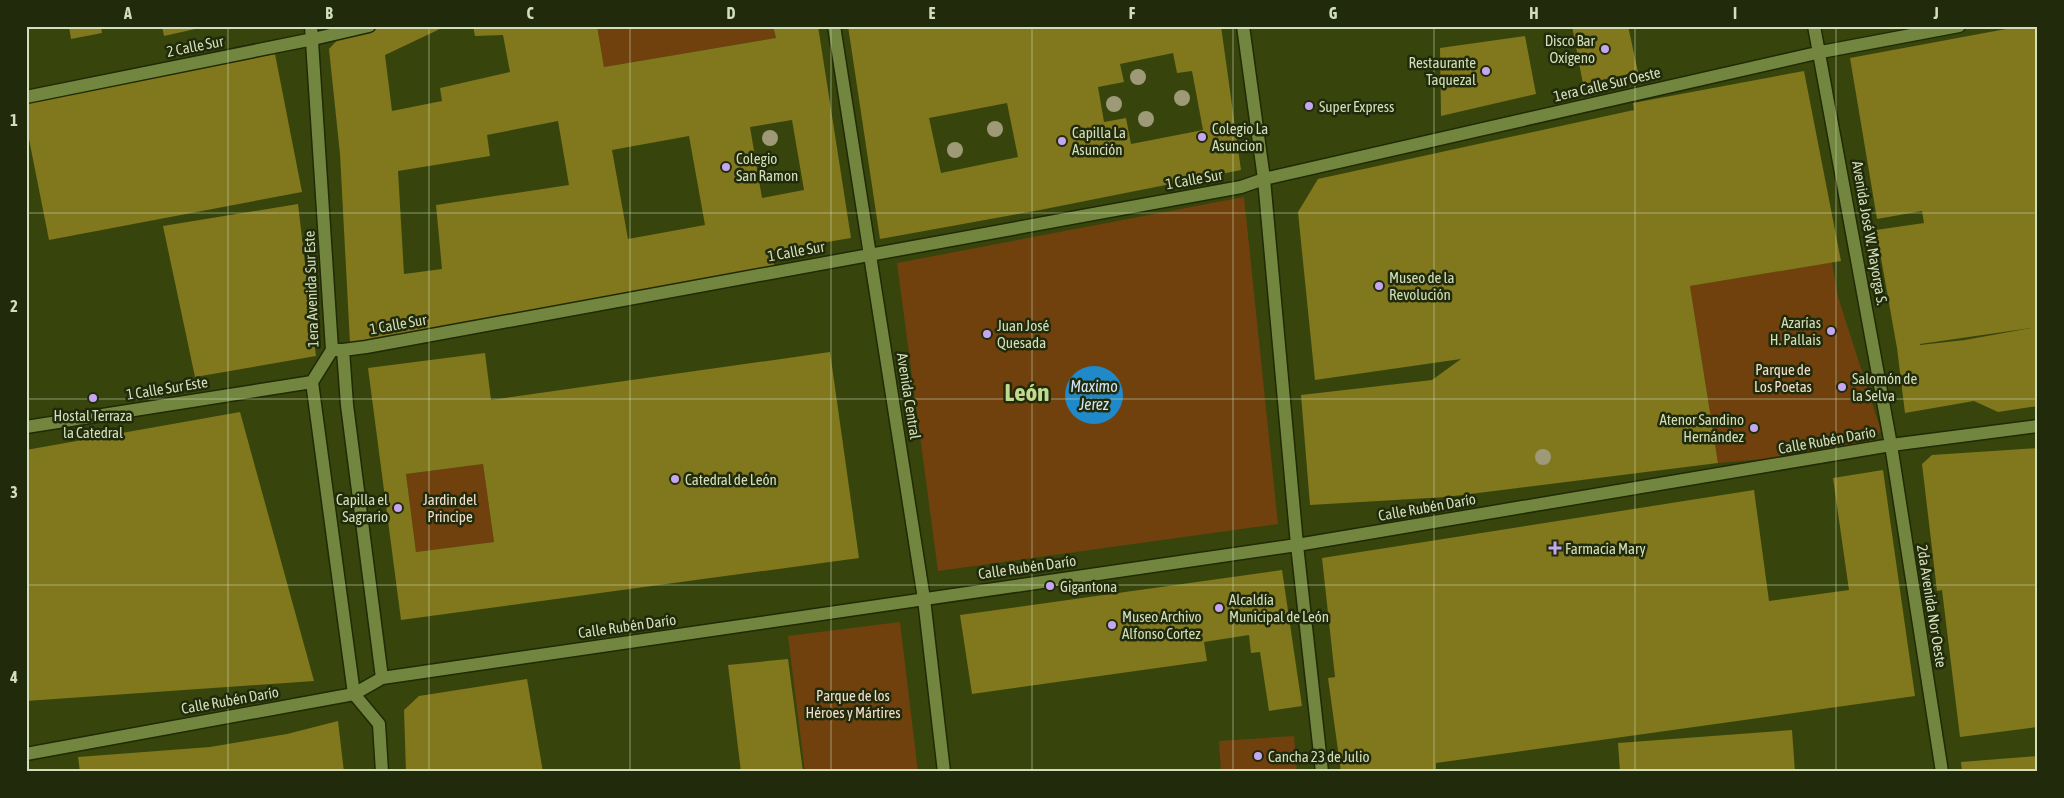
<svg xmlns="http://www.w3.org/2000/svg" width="2064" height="798" font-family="'Asap Condensed',sans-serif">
	<rect width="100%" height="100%" fill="#37450d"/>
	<path fill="#70410d" d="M597 26H773L776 38 604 67Z
		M1244 197 1278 524 938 571 897 263Z
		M1832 262 1838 297 1881 431 1867 450 1718 463 1690 286Z
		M483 464 494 542 416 552 406 474Z
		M900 622 918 772H805L788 636Z
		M1294 736 1297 772H1221L1219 741Z"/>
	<path fill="#2089ca" d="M1065 395a29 29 0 1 1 58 0a29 29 0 1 1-58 0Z"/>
	<path fill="#81771d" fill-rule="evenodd" d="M69 26H101L102 33 71 39Z
		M162 26H204V27L164 36Z
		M378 26H441L442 28 385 55 392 111 442 101 440 88 510 72 503 35 475 36 473 26H597L604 67 776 38 773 26H818L851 238 773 251 774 268 350 343 340 154 329 49 342 35ZM792 120 804 190 762 198 750 127ZM558 121 569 185 436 205 442 269 404 274 398 171 490 156 487 135ZM689 136 705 225 628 239 612 150Z
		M848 26H930L931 29 945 26H1114V28L1126 26H1221L1241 170 1040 210 880 239ZM1173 53 1177 73 1192 71 1203 130 1131 144 1126 118 1104 122 1098 87 1124 82 1120 64ZM1007 103 1018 157 941 173 929 118Z
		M1572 26H1628L1638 72 1583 84Z
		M2022 26H2038V406L1998 412 1974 401 1905 413 1897 348 1876 230 1924 223 1922 211 1877 219 1850 58ZM2031 328 1965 340 1920 345V344Z
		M1525 36 1536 94 1441 116 1440 48Z
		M275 54 302 192 49 240 26 124V101Z
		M1804 71 1841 261 1690 286 1718 463 1446 497 1310 505 1301 395 1432 380 1461 359 1315 380 1298 212 1318 179 1634 110 1633 103Z
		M298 204 316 356 195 377 163 226Z
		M830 352 859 558 401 620 368 368 485 353 491 400ZM483 464 494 542 416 552 406 474Z
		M240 412 314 681 26 701V450Z
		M2038 448V727L1960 737 1942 590 1937 591 1922 464 1932 455Z
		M1883 470 1915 696 1436 763V772H1341L1328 678 1335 677 1322 558 1754 490 1769 601 1849 590 1833 478Z
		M1282 570 1302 706 1269 711 1260 652 1251 653 1249 635 1204 642 1207 661 972 694 960 615Z
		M788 659 803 772H741L728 665Z
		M527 679 543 772H406L404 710 419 696Z
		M338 721 344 772H80L78 757 210 747 287 734Z
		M1792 730 1795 772H1620L1618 743Z
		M2038 756V772H1962L1961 762Z"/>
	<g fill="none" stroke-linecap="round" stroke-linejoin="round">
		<g stroke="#202a04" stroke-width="15">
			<path id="minor" d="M311 26 332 350 312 382 354 694
				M834 26 924 599 944 772
				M1243 26 1264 179 1297 545 1322 772
				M1814 26 1891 445 1942 772
				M26 97 313 39 369 26
				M332 350H343L366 347 1241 187 1264 179 1821 52 1959 26
				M343 350 347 405 382 678
				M26 427 312 382
				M354 694 379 724 382 772
				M26 754 354 694 382 678 1297 545 1891 445 2038 426"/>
		</g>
		<use href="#minor" stroke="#72863f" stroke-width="12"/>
	</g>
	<g fill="#9e9976">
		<circle cx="1138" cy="77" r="8"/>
		<circle cx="1182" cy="98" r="8"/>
		<circle cx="1114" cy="104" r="8"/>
		<circle cx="1146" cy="119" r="8"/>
		<circle cx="995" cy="129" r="8"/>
		<circle cx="770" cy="138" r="8"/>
		<circle cx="955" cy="150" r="8"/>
		<circle cx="1543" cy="457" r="8"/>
	</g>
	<path fill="none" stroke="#d2dfba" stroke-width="1" stroke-opacity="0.55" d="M228 26V772M429 26V772M630 26V772M831 26V772M1032 26V772M1233 26V772M1434 26V772M1635 26V772M1836 26V772M26 213H2038M26 399H2038M26 585H2038"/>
	<g fill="#c5a7f1" stroke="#212a0b" stroke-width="2">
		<circle cx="1605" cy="49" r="5"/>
		<circle cx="1486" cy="71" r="5"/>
		<circle cx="1309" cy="106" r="5"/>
		<circle cx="1202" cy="137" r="5"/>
		<circle cx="1062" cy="141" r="5"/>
		<circle cx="726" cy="167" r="5"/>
		<circle cx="1379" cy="286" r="5"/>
		<circle cx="1831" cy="331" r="5"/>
		<circle cx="987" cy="334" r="5"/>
		<circle cx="1842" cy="387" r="5"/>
		<circle cx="93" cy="398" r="5"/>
		<circle cx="1754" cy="428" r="5"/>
		<circle cx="675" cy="479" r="5"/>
		<circle cx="398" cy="508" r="5"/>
		<path d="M1552.5 540.5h5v5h5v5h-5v5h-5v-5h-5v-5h5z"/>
		<circle cx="1050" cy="586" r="5"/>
		<circle cx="1219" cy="608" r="5"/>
		<circle cx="1112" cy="625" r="5"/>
		<circle cx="1258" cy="756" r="5"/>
	</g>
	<g text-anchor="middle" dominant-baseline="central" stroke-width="5" stroke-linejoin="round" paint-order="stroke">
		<g font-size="15" fill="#d2dfba" stroke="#212a0b" text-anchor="start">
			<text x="1595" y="40" text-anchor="end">Disco Bar<tspan x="1595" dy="17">Oxígeno</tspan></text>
			<text x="1476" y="62" text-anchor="end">Restaurante<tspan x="1476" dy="17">Taquezal</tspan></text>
			<text x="1319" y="106">Super Express</text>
			<text x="1212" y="128">Colegio La<tspan x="1212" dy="17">Asuncion</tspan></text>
			<text x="1072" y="132">Capilla La<tspan x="1072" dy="17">Asunción</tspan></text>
			<text x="736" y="158">Colegio<tspan x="736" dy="17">San Ramon</tspan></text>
			<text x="1389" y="277">Museo de la<tspan x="1389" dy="17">Revolución</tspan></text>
			<text x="1821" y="322" text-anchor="end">Azarías<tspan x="1821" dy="17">H. Pallais</tspan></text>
			<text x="997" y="325">Juan José<tspan x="997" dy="17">Quesada</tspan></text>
			<text x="1852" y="378">Salomón de<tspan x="1852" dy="17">la Selva</tspan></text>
			<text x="93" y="415" text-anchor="middle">Hostal Terraza<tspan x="93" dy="17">la Catedral</tspan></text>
			<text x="1744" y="419" text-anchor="end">Atenor Sandino<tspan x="1744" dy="17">Hernández</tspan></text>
			<text x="685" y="479">Catedral de León</text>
			<text x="388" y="499" text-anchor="end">Capilla el<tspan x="388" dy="17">Sagrario</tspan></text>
			<text x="1565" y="548">Farmacia Mary</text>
			<text x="1060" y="586">Gigantona</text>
			<text x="1229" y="599">Alcaldía<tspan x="1229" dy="17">Municipal de León</tspan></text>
			<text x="1122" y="616">Museo Archivo<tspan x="1122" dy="17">Alfonso Cortez</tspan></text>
			<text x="1268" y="756">Cancha 23 de Julio</text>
		</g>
		<g font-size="15" fill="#d2dfba" stroke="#212a0b">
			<text transform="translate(195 46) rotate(-11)">2 Calle Sur</text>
			<text transform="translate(1607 84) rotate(-13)">1era Calle Sur Oeste</text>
			<text transform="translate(1194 179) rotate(-10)">1 Calle Sur</text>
			<text transform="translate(1870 233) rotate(80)">Avenida José W. Mayorga S.</text>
			<text transform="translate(796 251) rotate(-10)">1 Calle Sur</text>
			<text transform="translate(311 289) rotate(-92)">1era Avenida Sur Este</text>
			<text transform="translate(398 324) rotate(-10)">1 Calle Sur</text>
			<text transform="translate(167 388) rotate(-9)">1 Calle Sur Este</text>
			<text transform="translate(909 396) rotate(81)">Avenida Central</text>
			<text transform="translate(1827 440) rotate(-10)">Calle Rubén Darío</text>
			<text transform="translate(1427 507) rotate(-10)">Calle Rubén Darío</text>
			<text transform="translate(1027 567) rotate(-8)">Calle Rubén Darío</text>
			<text transform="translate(1932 606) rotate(81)">2da Avenida Nor Oeste</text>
			<text transform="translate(627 626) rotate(-8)">Calle Rubén Darío</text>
			<text transform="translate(230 700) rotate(-10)">Calle Rubén Darío</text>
		</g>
		<g font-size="15" fill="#f2decc" stroke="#212a0b">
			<text x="1783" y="369">Parque de<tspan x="1783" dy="17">Los Poetas</tspan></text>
			<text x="450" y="499">Jardin del<tspan x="450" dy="17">Principe</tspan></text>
			<text x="853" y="695">Parque de los<tspan x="853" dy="17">Héroes y Mártires</tspan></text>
		</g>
		<g font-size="16" font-style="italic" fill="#d0e5f7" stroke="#212a0b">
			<text x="1094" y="386">Maximo<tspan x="1094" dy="18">Jerez</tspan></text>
		</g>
		<g font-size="25" font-weight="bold" fill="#c2da8f" stroke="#212a0b">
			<text x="1027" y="392">León</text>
		</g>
	</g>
	<rect width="2064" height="798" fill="none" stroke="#212a0b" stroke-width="55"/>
	<rect x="28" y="28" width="2008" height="742" fill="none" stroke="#d2dfba" stroke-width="2"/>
	<g font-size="16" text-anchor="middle" font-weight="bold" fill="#d2dfba">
		<text x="128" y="19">A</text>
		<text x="329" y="19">B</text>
		<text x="530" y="19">C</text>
		<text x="731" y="19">D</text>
		<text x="932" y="19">E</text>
		<text x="1132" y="19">F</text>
		<text x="1333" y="19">G</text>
		<text x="1534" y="19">H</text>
		<text x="1735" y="19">I</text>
		<text x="1936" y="19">J</text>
		<text x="14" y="126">1</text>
		<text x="14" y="312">2</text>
		<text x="14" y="498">3</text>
		<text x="14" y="683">4</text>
	</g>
</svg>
